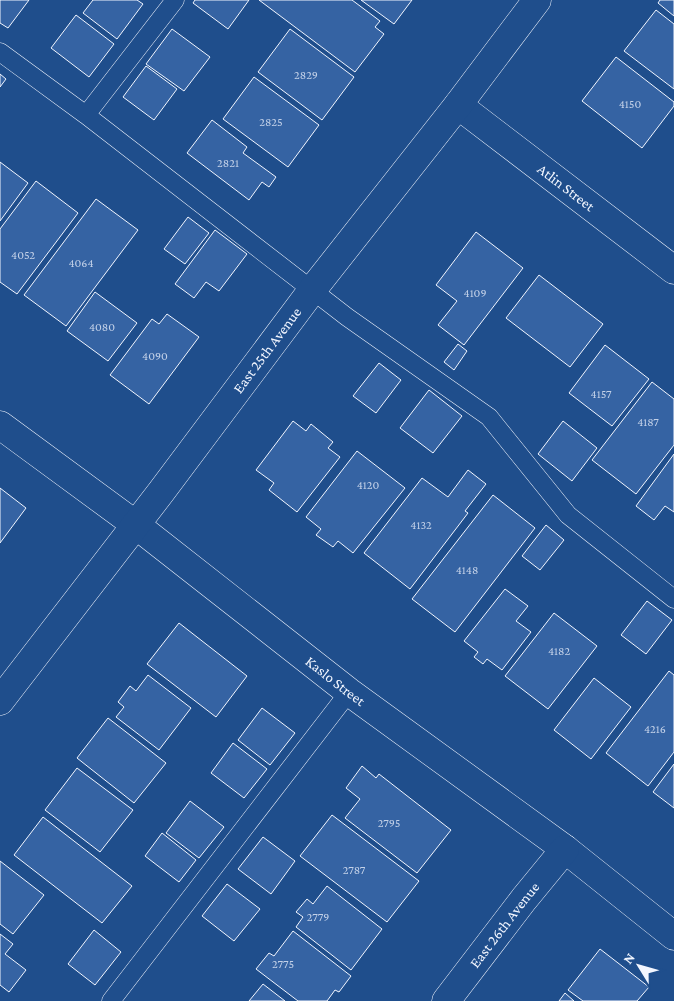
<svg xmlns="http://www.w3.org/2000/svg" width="674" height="1001" font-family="'Crimson Pro',serif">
	<rect width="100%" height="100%" fill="#1f4e8c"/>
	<path fill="#3563a3" stroke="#f2f6ff" d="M0 0H29L8 28 0 23Z
		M93 0H137L143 4 117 39 83 13Z
		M195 0H249L228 29 193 3Z
		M259 0H352L380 21 375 27 384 34 355 72Z
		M361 0H412L394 24Z
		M660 0H674V16L658 3Z
		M656 10 674 24V89L624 51Z
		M76 15 114 44 89 77 51 48Z
		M172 29 210 57 184 91 146 64Z
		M290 29 354 77 322 120 258 72Z
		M616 57 674 102V106L642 148 582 101Z
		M146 66 177 89 154 120 123 97Z
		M0 74 6 79 0 87Z
		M254 77 319 125 288 167 223 119Z
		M212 120 247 147 243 153 276 177 269 187 262 182 249 200 187 153Z
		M0 162 28 183 0 221Z
		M36 181 78 213 17 294 0 282V229Z
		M96 199 138 230 66 326 24 295Z
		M188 217 209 233 185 264 164 249Z
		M215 230 247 254 219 291 206 282 194 298 175 284Z
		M476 232 523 268 464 345 438 325 457 301 436 285Z
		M539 275 603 324 570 367 506 318Z
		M95 292 137 323 108 361 67 331Z
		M167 314 199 337 149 404 110 375 152 319 159 324Z
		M458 344 467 351 454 370 444 362Z
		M605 345 649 379 612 426 569 393Z
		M379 363 401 380 376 413 353 396Z
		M652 382 674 399V445L636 494 592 460Z
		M429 390 462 416 433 453 400 428Z
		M293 421 306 431 311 424 333 442 328 448 340 457 297 512 269 490 274 483 256 470Z
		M563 421 597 448 572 481 538 454Z
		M357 451 405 488 353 553 338 541 333 547 316 535 321 529 306 517Z
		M674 454V512L665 506 654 520 636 506Z
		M468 470 486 484 465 511 468 513 410 589 364 553 422 478 448 497Z
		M0 488 26 508 0 543Z
		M493 495 535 528 455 632 412 599Z
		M546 525 564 540 540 570 522 556Z
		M505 589 528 606 516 621 531 632 502 670 487 659 483 664 474 657 478 652 464 641Z
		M647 601 672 620 646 654 621 635Z
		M554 613 597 646 548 709 505 676Z
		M179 623 247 676 216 717 147 664Z
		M669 671 674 675V752L648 786 606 753Z
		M148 675 191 708 159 750 116 717 124 707 118 702 130 686 136 691Z
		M594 678 631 707 591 759 554 730Z
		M262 708 295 733 270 765 238 740Z
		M108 718 166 763 134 803 77 758Z
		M233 743 267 769 244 798 211 773Z
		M674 764V808L653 792Z
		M362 766 376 778 379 774 451 830 417 873 345 818 360 799 346 788Z
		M77 768 133 810 100 852 45 810Z
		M190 801 224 827 199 858 166 833Z
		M332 815 419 881 387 922 300 856Z
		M43 817 132 886 102 923 14 855Z
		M162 833 196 860 179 882 145 856Z
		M263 837 295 861 271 894 238 869Z
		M0 861 44 895 13 934 0 924Z
		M227 884 260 909 234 941 202 916Z
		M327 886 382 929 351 970 296 927 303 917 296 912 307 899 313 904Z
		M94 930 121 952 95 985 68 964Z
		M293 931 351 976 339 992 335 990 327 1001H298L256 969 269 953 274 956Z
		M0 934 13 944 5 954 26 970 9 992 0 985Z
		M600 949 649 987 637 1001H583L568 990Z
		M263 984 285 1001H249Z
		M565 993 574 1001H559Z"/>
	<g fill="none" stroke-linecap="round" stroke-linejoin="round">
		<g stroke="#f2f6ff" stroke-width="19">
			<path id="service" d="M0 52 86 115 347 317 489 417 568 515 674 599
				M86 115 175 0
				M111 1001 349 692"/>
		</g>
		<g stroke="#f2f6ff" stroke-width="29">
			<g id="minor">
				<path id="s1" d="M458 105 674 270"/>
				<path id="s2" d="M0 425 136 525 349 692 565 849 674 936"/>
				<path id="s3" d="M0 701 161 492 313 289 458 105 537 0"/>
				<path id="s4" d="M446 1001 524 899 565 849"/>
			</g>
		</g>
		<use href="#service" stroke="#1f4e8c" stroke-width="18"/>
		<use href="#minor" stroke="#1f4e8c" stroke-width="28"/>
	</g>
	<g text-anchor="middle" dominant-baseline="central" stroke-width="4" stroke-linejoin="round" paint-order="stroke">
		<g font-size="12" fill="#c3d1e8">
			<text x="306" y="75">2829</text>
			<text x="630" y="104">4150</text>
			<text x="271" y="122">2825</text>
			<text x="228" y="163">2821</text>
			<text x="23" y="255">4052</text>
			<text x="81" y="263">4064</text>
			<text x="475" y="293">4109</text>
			<text x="102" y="327">4080</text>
			<text x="155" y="356">4090</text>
			<text x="601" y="394">4157</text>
			<text x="648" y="422">4187</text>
			<text x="368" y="485">4120</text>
			<text x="421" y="525">4132</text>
			<text x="467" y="570">4148</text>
			<text x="559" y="651">4182</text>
			<text x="655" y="729">4216</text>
			<text x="389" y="823">2795</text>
			<text x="354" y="870">2787</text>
			<text x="318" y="917">2779</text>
			<text x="283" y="964">2775</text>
		</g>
		<g font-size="15" fill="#f2f6ff" stroke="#1f4e8c">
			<text stroke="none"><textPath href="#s1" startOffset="136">Atlin Street</textPath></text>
			<text stroke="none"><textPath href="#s3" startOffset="441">East 25th Avenue</textPath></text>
			<text stroke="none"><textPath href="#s2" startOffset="422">Kaslo Street</textPath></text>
			<text stroke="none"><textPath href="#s4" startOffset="96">East 26th Avenue</textPath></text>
		</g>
	</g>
	<g transform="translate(639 966) rotate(307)" stroke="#1f4e8c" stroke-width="4" paint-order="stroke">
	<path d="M0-4L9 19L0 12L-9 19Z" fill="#f2f6ff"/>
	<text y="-8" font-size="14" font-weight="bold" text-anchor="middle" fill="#f2f6ff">N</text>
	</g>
</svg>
